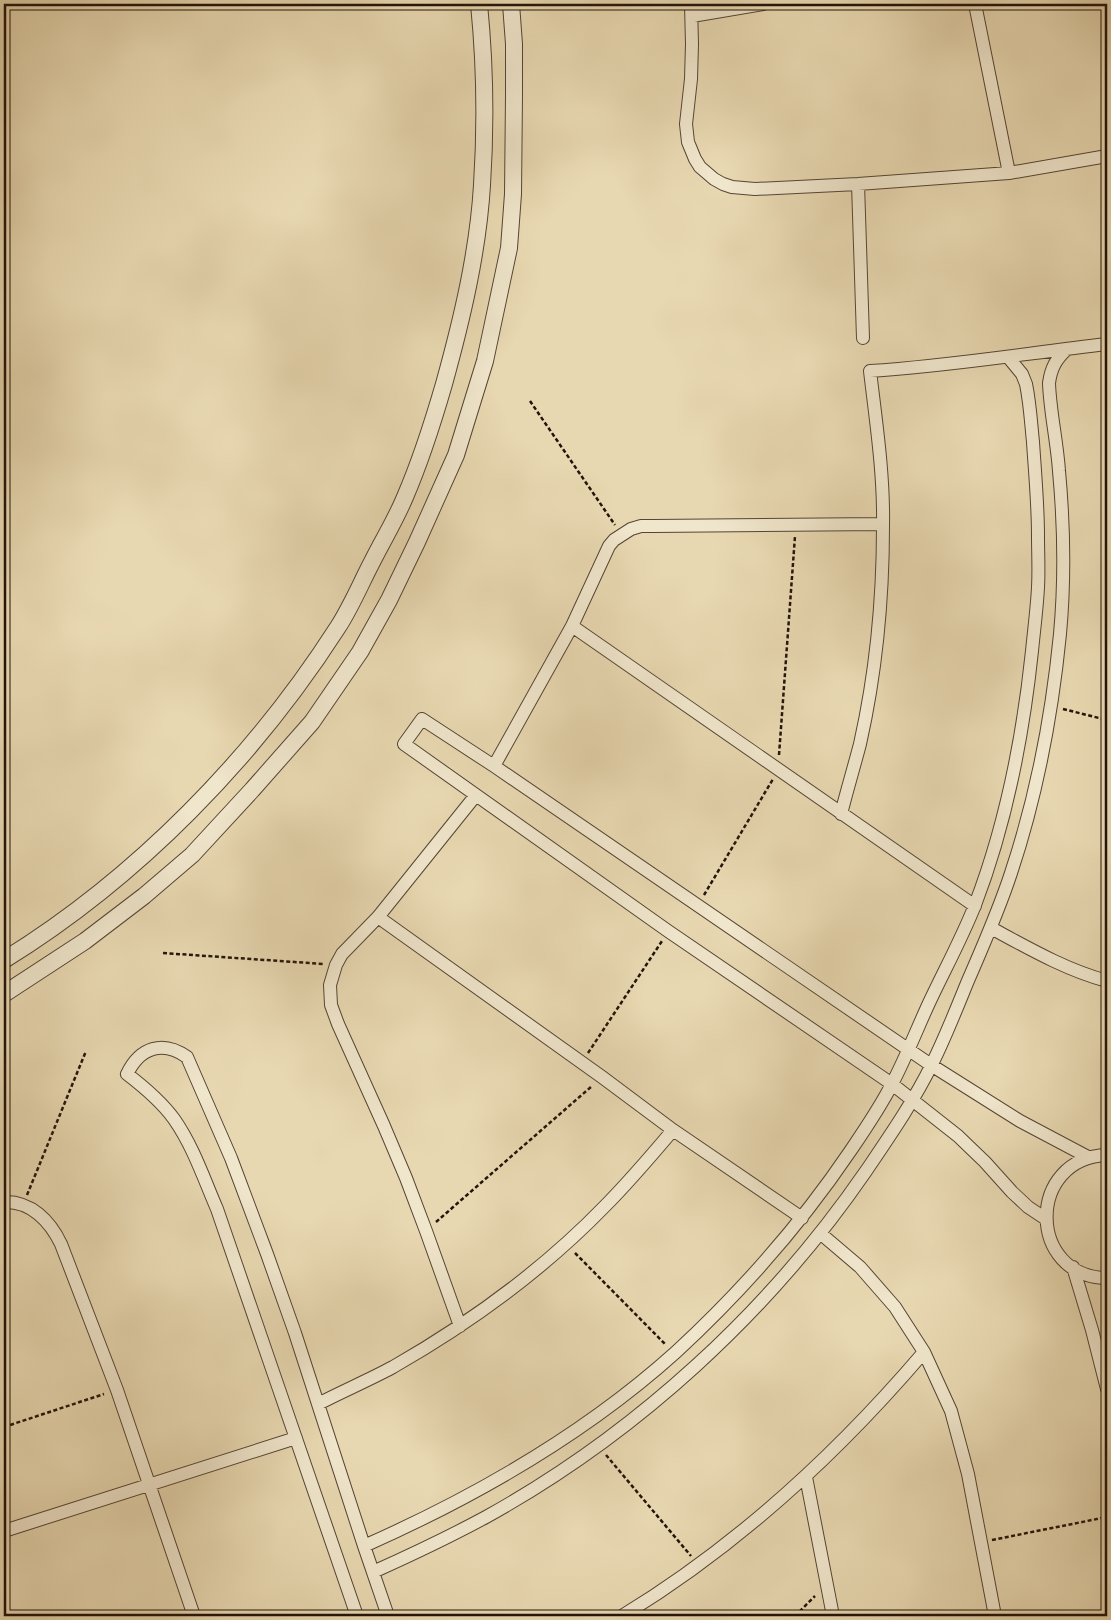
<svg xmlns="http://www.w3.org/2000/svg" width="1111" height="1620" font-family="Vollkorn,serif">
	<rect width="100%" height="100%" fill="#e8d8b1"/>
	<filter id="stains"><feTurbulence type="fractalNoise" baseFrequency=".004" numOctaves="4"/><feColorMatrix values="0 0 0 0 .2 0 0 0 0 .09 0 0 0 0 .02 0 0 0 .5 -.17"/></filter>
	<radialGradient id="worn" r=".72"><stop offset=".6" stop-color="#630" stop-opacity="0"/><stop offset="1" stop-color="#630" stop-opacity=".3"/></radialGradient>
	<g fill="none" stroke-linecap="round" stroke-linejoin="round">
		<g stroke="#544534" stroke-width="14">
			<path id="minor" d="M691 4 692 44 691 79 686 124 688 142 695 159 700 167 714 179 723 184 732 187 755 189 858 184 1009 173 1107 156
				M975 4 1009 173
				M692 16 763 4
				M858 184 863 338
				M572 626 975 906
				M494 766 572 626 609 546 614 540 631 529 641 526H652L883 524
				M841 814C847 790 854 767 860 744 876 673 883 599 883 526 884 474 876 422 870 371 950 366 1028 353 1107 344
				M378 917 602 1077 673 1130 802 1218
				M991 928C1028 948 1066 970 1107 981
				M1107 1155C1026 1158 1027 1277 1107 1278
				M4 1202C31 1201 50 1221 61 1244L117 1390 194 1616
				M1046 1219 1028 1207 1012 1192 985 1162 958 1136 892 1084 668 931 404 744 422 719 494 766 931 1065 1020 1121 1088 1157
				M820 1233 860 1267 895 1307 924 1352 951 1411 968 1474 995 1616
				M1073 1267 1092 1330 1107 1389
				M460 1326 426 1231 406 1178 384 1126 338 1024 331 1005 330 985 336 965 342 954 378 917 476 795
				M318 1404C343 1391 369 1380 393 1367 470 1323 543 1270 605 1206 629 1182 651 1156 673 1130
				M806 1477 833 1616
				M4 1531 296 1438
				M364 1546C477 1496 584 1435 676 1352 742 1291 801 1224 851 1150 866 1128 881 1106 893 1082 906 1057 917 1029 929 1003 944 971 962 938 975 905 1006 824 1023 737 1032 651 1034 630 1037 608 1038 587 1039 570 1038 553 1038 536 1038 504 1035 473 1033 442 1031 423 1030 403 1026 384L1022 374 1008 357
				M373 1572C411 1555 449 1537 486 1517 636 1434 769 1312 866 1171 889 1137 914 1101 932 1064 945 1038 956 1010 967 983 983 946 999 910 1011 873 1037 795 1052 715 1060 634 1065 580 1064 525 1059 471 1057 441 1050 412 1049 383 1051 368 1056 359 1067 349
				M357 1616 217 1209C204 1179 193 1146 174 1119 161 1101 144 1087 127 1074 140 1047 163 1040 187 1057L231 1158 267 1254 295 1333 364 1546 388 1616
				M622 1616C737 1546 837 1454 924 1352"/>
		</g>
		<g stroke="#544534" stroke-width="18">
			<path id="tertiary" d="M4 960C137 878 254 758 338 627 351 607 361 583 372 562 383 540 396 519 405 497 421 460 433 422 444 384 462 319 478 252 482 185 486 124 485 64 479 4
				M4 994 85 941 144 896 192 855 252 790 312 722 360 652 389 600 417 542 456 455 485 361 509 248 513 194 514 95V44L511 4"/>
		</g>
		<path stroke="#22140a" stroke-width="2.5" stroke-dasharray="4 2.5" stroke-linecap="butt" d="M530 401 615 525
			M1063 709 1107 720
			M779 755 795 536
			M704 895 773 779
			M163 953 324 964
			M588 1053 662 941
			M27 1195 86 1051
			M436 1222 592 1086
			M575 1253 666 1345
			M4 1427 104 1394
			M606 1455 691 1556
			M992 1540 1107 1517
			M795 1616 815 1596"/>
		<use href="#minor" stroke="#f0e6cc" stroke-width="12"/>
		<use href="#tertiary" stroke="#f0e6cc" stroke-width="16"/>
	</g>
	<rect width="1111" height="1620" fill="none" stroke="#e8d8b1" stroke-width="20"/>
	<rect x="5" y="5" width="1101" height="1610" fill="none" stroke="#22140a" stroke-width="2.5"/>
	<rect x="10" y="10" width="1091" height="1600" fill="none" stroke="#22140a"/>
	<rect width="100%" height="100%" filter="url(#stains)"/>
	<rect width="100%" height="100%" fill="url(#worn)"/>
</svg>
